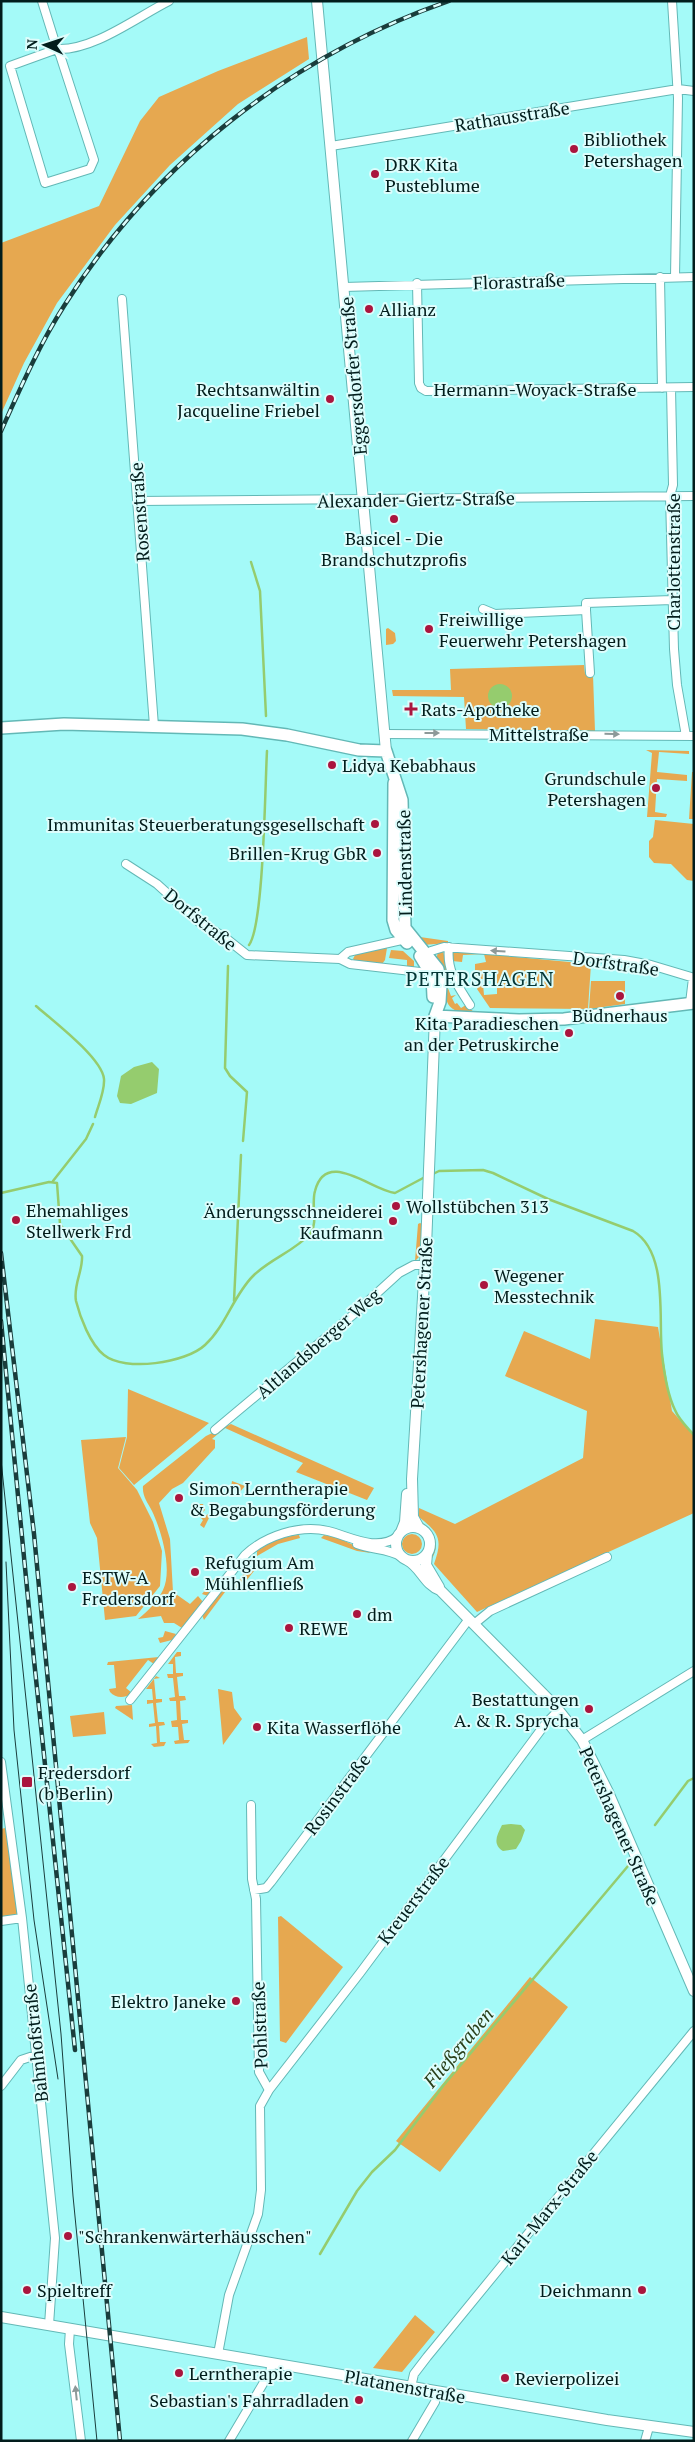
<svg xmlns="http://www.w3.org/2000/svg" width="695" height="2442" font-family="'PT Serif',serif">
	<rect width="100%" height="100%" fill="#a4faf8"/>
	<path fill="#e6a850" d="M307 37 309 59 238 104 170 165 115 225 57 303 24 363 1 414V243L99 206 140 121 159 97 218 71Z
		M388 628 395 633 396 641 393 644 386 645V629Z
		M584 665 585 674 593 675 595 731 466 729 464 697 393 696 392 690H451L450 669Z
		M646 750 689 751V754L659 752 657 772 687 775V781L657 779 655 812 667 814 666 817H647L652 753Z
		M692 772H694V819H689Z
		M655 820 694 824V881L687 880 671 864 654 863 649 857V841L653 837Z
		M420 937 448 941V943L423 945 420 942Z
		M387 948 385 960 382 964 356 962 353 959 356 953Z
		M391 950 403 951 414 961V969L407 968V960L389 958Z
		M443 950 447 971 442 972 436 960 438 952Z
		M453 951 591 964 588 1009 490 1008 477 989 480 984H483L484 995 497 994V971H483V979H478L475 975V964L486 962 484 954 463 955 462 962 452 961Z
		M448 974 452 979 446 983 451 996 456 995 452 998 455 1004 457 1003 461 1008 466 1005 476 1014C444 1012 446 1004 443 975Z
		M591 981H625V1004L589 1009Z
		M420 1223 422 1224 420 1256 415 1261 418 1224Z
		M595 1319 658 1327 672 1411 694 1436V1513L477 1612 434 1564C443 1539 439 1533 419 1517V1508L455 1524 583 1458 587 1411 505 1376 524 1331 590 1359Z
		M128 1389 209 1423 134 1485 119 1468 127 1437Z
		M231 1424 374 1488 367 1500 296 1472 303 1463 225 1428 212 1439 215 1440V1448L183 1483 172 1489 159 1503 170 1539 173 1592 190 1604 198 1596 203 1602 182 1628 174 1623H164L161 1616 138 1619C148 1611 158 1601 163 1590 173 1569 161 1530 152 1511 148 1503 142 1496 143 1486L206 1436Z
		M126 1437 118 1468 137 1490 153 1522 162 1551 160 1586 136 1616 105 1620 97 1538 90 1523 81 1440Z
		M232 1481 245 1486 239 1493 231 1487Z
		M191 1504H203L205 1510 200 1515 203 1518 208 1514 209 1518 204 1528 200 1525 203 1520 191 1508Z
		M420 1521C435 1530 441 1545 431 1560V1537L421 1526Z
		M402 1544a10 10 0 1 1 20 0a10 10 0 1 1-20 0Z
		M299 1535 300 1538 278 1544 257 1556V1551C270 1542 284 1536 299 1535Z
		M324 1535 338 1538 371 1553 357 1551 321 1538Z
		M249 1567 254 1571 238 1591 233 1588Z
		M215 1578 219 1582 208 1596 202 1594Z
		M225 1586 228 1588 204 1620 202 1615Z
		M165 1631 176 1634 172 1640 160 1643 158 1638 163 1637Z
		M177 1652H181V1656L175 1657 176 1673H183V1676L177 1677 179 1696H185L186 1700 180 1701 181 1720H188V1723L182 1724 184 1740H190L188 1743 175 1744 174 1741 179 1740 178 1727H172L171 1721 177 1720 176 1701H170L169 1698 175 1697 173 1678H168L167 1674H173V1664H168Z
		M159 1657 154 1664 148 1660 126 1688 132 1693C126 1698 116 1699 110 1692L109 1689 116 1688 114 1665H107L108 1662Z
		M156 1676 160 1678 154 1679 156 1699H162V1702L156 1703 158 1722H164L165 1725 159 1726 160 1742H166L164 1746 154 1747 151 1744 157 1743 156 1726 149 1727V1724L155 1723 153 1703 147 1704V1700H153L152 1689H146Z
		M218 1689 232 1692 234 1708 242 1719 223 1745Z
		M132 1705 133 1720 115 1708 116 1706Z
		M104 1712 106 1734 73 1737 70 1716Z
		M9 1827 18 1914 1 1918V1829Z
		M281 1916 343 1967 286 2043 280 2041 278 1917Z
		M530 1977 568 2007 440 2172 396 2141Z
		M415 2315 435 2332 402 2372 373 2368Z"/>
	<path fill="#95cc6e" d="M488 696a12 12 0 1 1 24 0a12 12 0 1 1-24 0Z
		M152 1062 159 1069 157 1093 131 1104 120 1103 117 1096 121 1076 134 1067Z
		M511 1824 521 1825 525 1830 521 1841 516 1849 503 1851C492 1844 497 1835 502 1825Z"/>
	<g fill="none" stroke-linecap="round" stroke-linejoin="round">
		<path stroke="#95cc6e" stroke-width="2.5" d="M251 562 260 591 266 716
			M249 945C264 925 265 784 267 751
			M228 966 225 1068 230 1076 247 1092 243 1141
			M36 1006C52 1020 102 1058 104 1079 105 1091 98 1106 95 1117
			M433 1174 439 1171 483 1170 493 1173 548 1199 633 1231C669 1252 658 1319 662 1354 664 1372 667 1394 675 1410 679 1420 687 1427 694 1435
			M53 1181 86 1139 93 1124
			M1 1193 49 1182 57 1183 60 1224 82 1256C83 1271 73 1285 76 1301 80 1317 90 1344 104 1355 125 1372 186 1363 205 1345 226 1326 233 1296 253 1276 270 1259 295 1251 311 1233 318 1221 311 1205 315 1191 326 1148 371 1190 395 1193L425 1177
			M234 1301 241 1155
			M655 1825 688 1781 694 1778
			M320 2254 357 2191 372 2172 395 2150 443 2086 628 1866"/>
		<g stroke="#63b8b6" stroke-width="10">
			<path id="minor" d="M42 1 57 49 60 55 94 160 90 169 45 183 10 66 57 49C93 51 137 17 169 1
				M672 1 678 98 675 277
				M331 146 678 89 694 91
				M660 277 662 388
				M417 283 419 383 421 388 426 391 694 387
				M344 287 694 277
				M122 299 154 726
				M671 388 673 485 670 496 674 649 677 685 686 736
				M138 501 694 496
				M483 609 495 614 586 610V603L672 600
				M586 610 590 673
				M384 734 694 736
				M126 864 157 884 199 922 223 936 247 955 340 959 350 964 420 972
				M449 947C446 971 458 986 470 1005
				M424 957 431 951 444 947 624 960 651 965 694 978
				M340 959 348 952 406 939
				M690 1003 693 978
				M215 1430 354 1314 399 1273 414 1265H425
				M357 1544C372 1550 388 1548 402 1557
				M474 1624 490 1611 607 1557
				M130 1700 245 1555C265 1536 300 1524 328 1531 349 1536 377 1553 398 1536
				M582 1740 694 1671
				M1 1762 22 1918 55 2238 49 2325
				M254 1890 266 1888 271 1882 469 1619
				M1 1921 22 1918
				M1 2086 21 2060 36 2055
				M269 2090 360 1973 546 1723 559 1710
				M70 2329 69 2344 81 2441
				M218 2354 229 2295 258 2214 261 2190 260 2106 269 2090 259 2072 256 1899 252 1879 251 1805
				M411 2387 414 2374 427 2357 694 2031
				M229 2441 270 2372 272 2363
				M412 2441 435 2402 437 2391
				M645 2441 649 2427"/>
		</g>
		<g stroke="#63b8b6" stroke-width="12">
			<path id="tertiary" d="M317 1 386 751
				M396 1544a17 17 0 1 1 34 0a17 17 0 1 1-34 0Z
				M419 1528 413 1517 412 1479 426 1247 435 1016
				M401 1532 405 1522 407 1494
				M427 1554 426 1565 439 1587
				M407 1560C421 1567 425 1585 440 1590L556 1707 582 1740 608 1792 694 1991
				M1 2317 607 2420 694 2432"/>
		</g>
		<g stroke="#63b8b6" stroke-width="14">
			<path id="secondary" d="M1 728 64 724 242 729 287 735 359 750 386 751 402 800 405 928 438 969 441 985 440 1002 435 1016
				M394 783 393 920 396 930 407 943
				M420 956 432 976 433 997
				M435 1016 519 1020 564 1019 694 1003"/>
		</g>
		<use href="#minor" stroke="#fff" stroke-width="8"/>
		<use href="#tertiary" stroke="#fff" stroke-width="10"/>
		<use href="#secondary" stroke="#fff" stroke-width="11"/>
		<path stroke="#1a3d3c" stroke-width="1" d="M1 1460 61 2034 73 2196 97 2441
			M6 1562 14 1730 34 1920 58 2079"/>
		<g stroke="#1a3d3c" stroke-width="4.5">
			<path id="rail" d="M1 431C20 389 39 345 64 306 153 164 291 56 449 1
				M1 1253 34 1534 120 2441
				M1 1321 34 1660 75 2050"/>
		</g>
		<use href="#rail" stroke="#ddfdfc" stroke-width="2.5" stroke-dasharray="8" stroke-linecap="butt"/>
	</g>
	<defs><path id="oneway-solid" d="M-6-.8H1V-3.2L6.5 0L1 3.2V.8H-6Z" transform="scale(1.25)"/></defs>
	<g fill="#8d9999">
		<use href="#oneway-solid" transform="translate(432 733)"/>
		<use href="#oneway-solid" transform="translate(612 734) rotate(1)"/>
		<use href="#oneway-solid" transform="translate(498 951) rotate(-176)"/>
		<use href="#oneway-solid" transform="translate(76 2393) rotate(-96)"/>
	</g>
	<g fill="#aa153e" stroke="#ddfdfc" stroke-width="2">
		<circle cx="574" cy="149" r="5"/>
		<circle cx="375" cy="174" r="5"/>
		<circle cx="369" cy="309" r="5"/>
		<circle cx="330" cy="399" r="5"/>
		<circle cx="394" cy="519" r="5"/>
		<circle cx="429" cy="629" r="5"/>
		<path d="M408.5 701.5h5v5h5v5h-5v5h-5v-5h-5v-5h5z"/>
		<circle cx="332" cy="765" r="5"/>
		<circle cx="656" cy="788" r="5"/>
		<circle cx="375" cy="824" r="5"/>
		<circle cx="377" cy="853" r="5"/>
		<circle cx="620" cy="996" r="5"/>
		<circle cx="569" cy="1033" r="5"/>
		<circle cx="396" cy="1206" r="5"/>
		<circle cx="16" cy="1220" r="5"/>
		<circle cx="393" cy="1221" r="5"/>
		<circle cx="484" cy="1285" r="5"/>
		<circle cx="179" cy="1498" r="5"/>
		<circle cx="195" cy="1572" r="5"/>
		<circle cx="72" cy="1587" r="5"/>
		<circle cx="357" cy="1614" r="5"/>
		<circle cx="289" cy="1628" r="5"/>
		<circle cx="589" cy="1709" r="5"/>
		<circle cx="257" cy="1727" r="5"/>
		<rect x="21" y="1776" width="12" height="12" rx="2.5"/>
		<circle cx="236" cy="2001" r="5"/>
		<circle cx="68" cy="2236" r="5"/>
		<circle cx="27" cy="2290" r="5"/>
		<circle cx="642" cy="2290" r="5"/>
		<circle cx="179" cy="2373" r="5"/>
		<circle cx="505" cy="2378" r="5"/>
		<circle cx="359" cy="2400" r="5"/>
	</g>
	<g text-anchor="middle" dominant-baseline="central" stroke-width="4" stroke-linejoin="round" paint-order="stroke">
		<g font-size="18" fill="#021d1c" stroke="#ddfdfc">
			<text transform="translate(512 116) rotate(-9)">Rathausstraße</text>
			<text transform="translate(519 281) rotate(-2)">Florastraße</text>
			<text transform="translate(353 376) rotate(-95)">Eggersdorfer Straße</text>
			<text x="535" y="389">Hermann-Woyack-Straße</text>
			<text transform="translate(416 499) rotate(-1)">Alexander-Giertz-Straße</text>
			<text transform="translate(139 512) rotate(-94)">Rosenstraße</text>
			<text transform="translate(673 562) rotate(-90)">Charlottenstraße</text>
			<text x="539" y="734">Mittelstraße</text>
			<text transform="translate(404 863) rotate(-91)">Lindenstraße</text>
			<text transform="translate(201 919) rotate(39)">Dorfstraße</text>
			<text transform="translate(616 963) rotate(8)">Dorfstraße</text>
			<text transform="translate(421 1323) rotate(-87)">Petershagener Straße</text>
			<text transform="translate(318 1343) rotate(-41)">Altlandsberger Weg</text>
			<text transform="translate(337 1794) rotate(-53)">Rosinstraße</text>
			<text transform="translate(620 1826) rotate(66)">Petershagener Straße</text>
			<text transform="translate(413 1900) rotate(-53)">Kreuerstraße</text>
			<text transform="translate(259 2025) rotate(-92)">Pohlstraße</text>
			<text transform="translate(35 2043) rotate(-96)">Bahnhofstraße</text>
			<text transform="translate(549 2207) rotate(-51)">Karl-Marx-Straße</text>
			<text transform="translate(405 2386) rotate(10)">Platanenstraße</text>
		</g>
		<g font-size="18" fill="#021d1c" stroke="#ddfdfc" text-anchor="start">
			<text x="584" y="139">Bibliothek<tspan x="584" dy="21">Petershagen</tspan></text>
			<text x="385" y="164">DRK Kita<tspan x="385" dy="21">Pusteblume</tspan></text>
			<text x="379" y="309">Allianz</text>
			<text x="320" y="389" text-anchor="end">Rechtsanwältin<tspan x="320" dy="21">Jacqueline Friebel</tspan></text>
			<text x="394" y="538" text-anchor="middle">Basicel - Die<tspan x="394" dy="21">Brandschutzprofis</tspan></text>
			<text x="439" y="619">Freiwillige<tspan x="439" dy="21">Feuerwehr Petershagen</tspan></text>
			<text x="421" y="709">Rats-Apotheke</text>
			<text x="342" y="765">Lidya Kebabhaus</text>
			<text x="646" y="778" text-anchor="end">Grundschule<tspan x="646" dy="21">Petershagen</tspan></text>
			<text x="365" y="824" text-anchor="end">Immunitas Steuerberatungsgesellschaft</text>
			<text x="367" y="853" text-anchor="end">Brillen-Krug GbR</text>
			<text x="620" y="1015" text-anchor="middle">Büdnerhaus</text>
			<text x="559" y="1023" text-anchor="end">Kita Paradieschen<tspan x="559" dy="21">an der Petruskirche</tspan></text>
			<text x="406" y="1206">Wollstübchen 313</text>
			<text x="26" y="1210">Ehemahliges<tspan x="26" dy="21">Stellwerk Frd</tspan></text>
			<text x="383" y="1211" text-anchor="end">Änderungsschneiderei<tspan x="383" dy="21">Kaufmann</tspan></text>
			<text x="494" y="1275">Wegener<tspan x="494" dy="21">Messtechnik</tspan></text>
			<text x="189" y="1488">Simon Lerntherapie<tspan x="189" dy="21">&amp; Begabungsförderung</tspan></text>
			<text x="205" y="1562">Refugium Am<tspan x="205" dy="21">Mühlenfließ</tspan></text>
			<text x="82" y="1577">ESTW-A<tspan x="82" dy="21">Fredersdorf</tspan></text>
			<text x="367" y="1614">dm</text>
			<text x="299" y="1628">REWE</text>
			<text x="579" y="1699" text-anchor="end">Bestattungen<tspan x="579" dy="21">A. &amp; R. Sprycha</tspan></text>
			<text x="267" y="1727">Kita Wasserflöhe</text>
			<text x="38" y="1772">Fredersdorf<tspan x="38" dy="21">(b Berlin)</tspan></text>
			<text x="226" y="2001" text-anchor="end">Elektro Janeke</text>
			<text x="78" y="2236">"Schrankenwärterhäusschen"</text>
			<text x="37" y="2290">Spieltreff</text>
			<text x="632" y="2290" text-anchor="end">Deichmann</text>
			<text x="189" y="2373">Lerntherapie</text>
			<text x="515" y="2378">Revierpolizei</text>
			<text x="349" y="2400" text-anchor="end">Sebastian's Fahrradladen</text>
		</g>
		<g font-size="19" font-style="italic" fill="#293f19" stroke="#ddfdfc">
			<text transform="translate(458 2047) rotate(-50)">Fließgraben</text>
		</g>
		<g font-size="20" letter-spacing="1" fill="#033635" stroke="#ddfdfc">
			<text x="480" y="978">PETERSHAGEN</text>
		</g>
	</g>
	<rect width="695" height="2442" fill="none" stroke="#021d1c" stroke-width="5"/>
	<g transform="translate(45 45) rotate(273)" stroke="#ddfdfc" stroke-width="4" paint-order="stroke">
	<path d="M0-4L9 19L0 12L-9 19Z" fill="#021d1c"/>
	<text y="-8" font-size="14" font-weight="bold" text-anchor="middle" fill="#021d1c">N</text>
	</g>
</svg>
